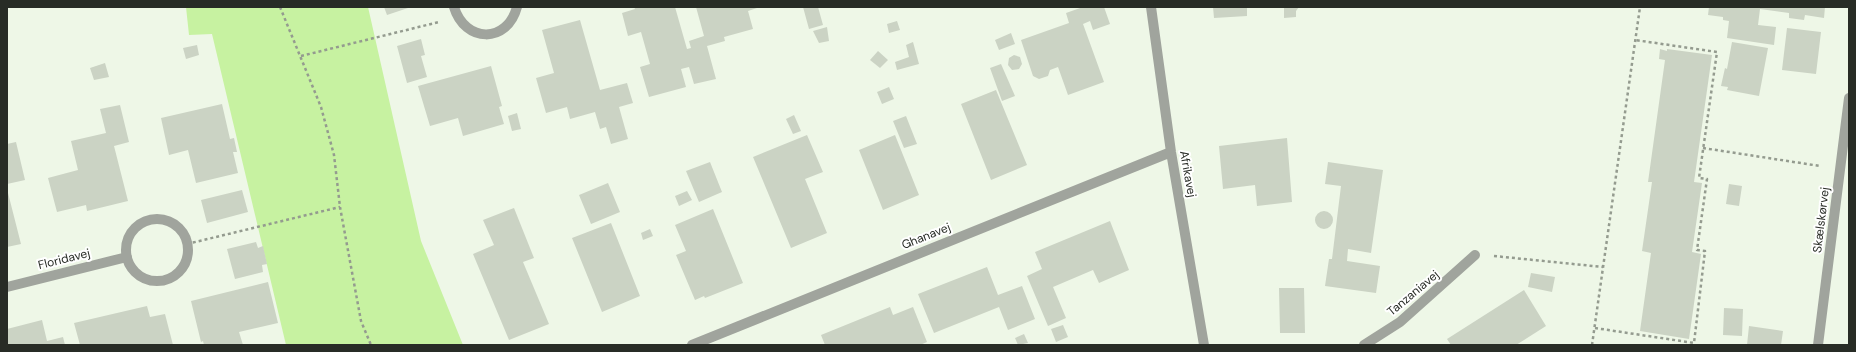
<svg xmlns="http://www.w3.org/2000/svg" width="1856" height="352" font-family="'DM Sans',sans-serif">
	<rect width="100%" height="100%" fill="#eef7e7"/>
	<path fill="#c7f2a1" d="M186 7H368L421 241 463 345H286L212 34 189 35Z"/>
	<path fill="#cbd3c4" d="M384 7H411L387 15Z
		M634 7H675L687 49 691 48 689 41 704 36 696 7H760L748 11 753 29 724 37 725 41 707 46 716 79 694 84 689 67 681 69 686 87 649 97 640 67 650 64 641 32 628 36 622 13 635 9Z
		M803 7H818L823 25 809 29Z
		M1083 7H1104L1110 24 1093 30 1090 21 1083 24 1104 82 1068 95 1058 67 1050 70 1048 76 1039 79 1033 76 1021 40 1069 23 1066 13Z
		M1213 7H1247V16L1214 18Z
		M1284 7H1299L1296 11V17L1284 18Z
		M1709 7H1825L1824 18 1805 15 1804 20 1789 18V13L1760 9 1758 25 1776 27 1774 45 1727 38 1729 21 1723 20V17L1708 15Z
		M580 20 600 90 627 83 633 103 619 107 628 139 611 144 606 127 600 129 595 112 570 119 567 107 546 113 536 78 554 73 542 30Z
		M897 21 900 30 889 33 887 24Z
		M827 27 829 41 819 43 813 31Z
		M1787 28 1821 32 1816 74 1782 70Z
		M1011 33 1015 44 999 50 995 40Z
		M421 39 425 55 421 56 427 77 407 83 397 46Z
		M913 42 919 64 897 70 895 62 909 57 906 45Z
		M1732 42 1768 48 1759 96 1727 90 1728 87 1721 86 1725 68 1727 69Z
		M197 45 199 55 186 59 183 48Z
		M1660 49 1667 51V49L1712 55 1694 182 1702 183 1692 252 1701 254 1689 339 1640 331 1651 253 1642 251 1652 182H1648L1665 60 1659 59Z
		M878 51 888 60 880 68 870 60Z
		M1014 55 1020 57 1022 64 1019 69 1012 70 1008 65 1009 58Z
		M105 63 109 77 94 80 90 68Z
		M1001 64 1015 96 1002 101 990 68Z
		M491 66 502 106 499 107 504 124 463 136 458 118 430 126 418 86Z
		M889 87 894 99 882 104 877 92Z
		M996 90 1027 165 991 180 961 104Z
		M222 104 230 139 234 138 237 152H233L238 173 196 183 188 150 169 155 161 118Z
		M120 105 129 142 114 146 128 201 87 211 86 205 57 212 48 178 78 170 71 141 106 133 100 109Z
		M517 113 521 129 512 131 508 116Z
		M794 115 801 131 793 134 786 119Z
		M906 116 917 144 904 148 893 121Z
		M807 135 823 172 805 179 827 233 791 248 753 157Z
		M895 135 919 195 883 210 859 150Z
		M1287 138 1292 202 1257 206 1255 185 1223 189 1219 146Z
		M16 142 25 180 7 184V144Z
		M710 162 722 192 699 202 686 171Z
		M1328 162 1383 170 1371 253 1348 249 1347 261 1380 266 1376 293 1325 286 1329 259H1332L1341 186 1325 184Z
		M608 183 620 212 591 224 579 195Z
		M1729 184 1742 186 1739 206 1726 204Z
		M7 189 21 244 7 247Z
		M242 190 248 212 207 223 201 200Z
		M687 191 692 200 679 206 675 196Z
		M514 208 534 258 523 262 549 324 509 340 473 254 494 245 483 220Z
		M713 209 743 283 705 298 704 296 695 300 676 255 686 251 675 225Z
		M1315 220a9 9 0 1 1 18 0a9 9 0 1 1-18 0Z
		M1110 221 1129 270 1099 283 1093 270 1053 287 1066 318 1048 326 1027 276 1042 269 1035 252Z
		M611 223 640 296 602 312 572 238Z
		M650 229 653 236 643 240 641 233Z
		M256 242 258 248 263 246 267 264 262 265 263 272 235 279 227 249Z
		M987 267 998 295 1022 286 1035 319 1008 330 999 307 934 333 918 294Z
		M1531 273 1555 277 1552 292 1528 287Z
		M268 282 278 323 239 332 243 345H204L203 341 201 342 191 301Z
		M1279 288H1304L1305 333H1280Z
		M1524 290 1546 326 1516 345H1451L1447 339Z
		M147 306 150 317 165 314 173 345H80L74 323Z
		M890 307 893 315 913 307 927 342 920 345H825L821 335Z
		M1724 308 1743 309 1742 336 1723 335Z
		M42 320 47 341 63 337 65 345H7V329Z
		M1063 325 1068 337 1056 342 1051 329Z
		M1749 326 1783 331 1781 345H1747Z
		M1024 334 1028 343 1018 345 1015 338Z"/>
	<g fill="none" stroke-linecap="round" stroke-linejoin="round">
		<path stroke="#949b8f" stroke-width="2.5" stroke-dasharray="3 3" stroke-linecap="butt" d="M280 7 321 107 334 155 340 207 361 321 371 345
			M301 56 439 22
			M1703 148 1820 166
			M187 244 340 207
			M1494 256 1603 267
			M1595 328 1694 343 1705 251 1697 250 1707 179 1699 178 1717 52 1635 40
			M1592 345 1640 7"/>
		<path stroke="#a0a49d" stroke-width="10" d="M454 7C465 43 507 44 517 7
			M1151 7 1171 152 1204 345
			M126 250a31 31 0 1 1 62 0a31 31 0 1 1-62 0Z
			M7 287 127 257
			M692 345 1171 152
			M1364 345 1400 322 1475 255
			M1818 345 1849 98"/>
	</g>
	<g text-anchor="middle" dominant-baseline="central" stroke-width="4" stroke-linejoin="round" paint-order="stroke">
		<g font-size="12" fill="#282c26" stroke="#fff">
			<text transform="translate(1188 174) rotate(80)">Afrikavej</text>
			<text transform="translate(1821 220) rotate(-83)">Skælskørvej</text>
			<text transform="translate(926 236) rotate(-22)">Ghanavej</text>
			<text transform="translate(64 259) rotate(-14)">Floridavej</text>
			<text transform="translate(1413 293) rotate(-40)">Tanzaniavej</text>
		</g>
	</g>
	<rect width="1856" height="352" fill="none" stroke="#282c26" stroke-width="16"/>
</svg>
